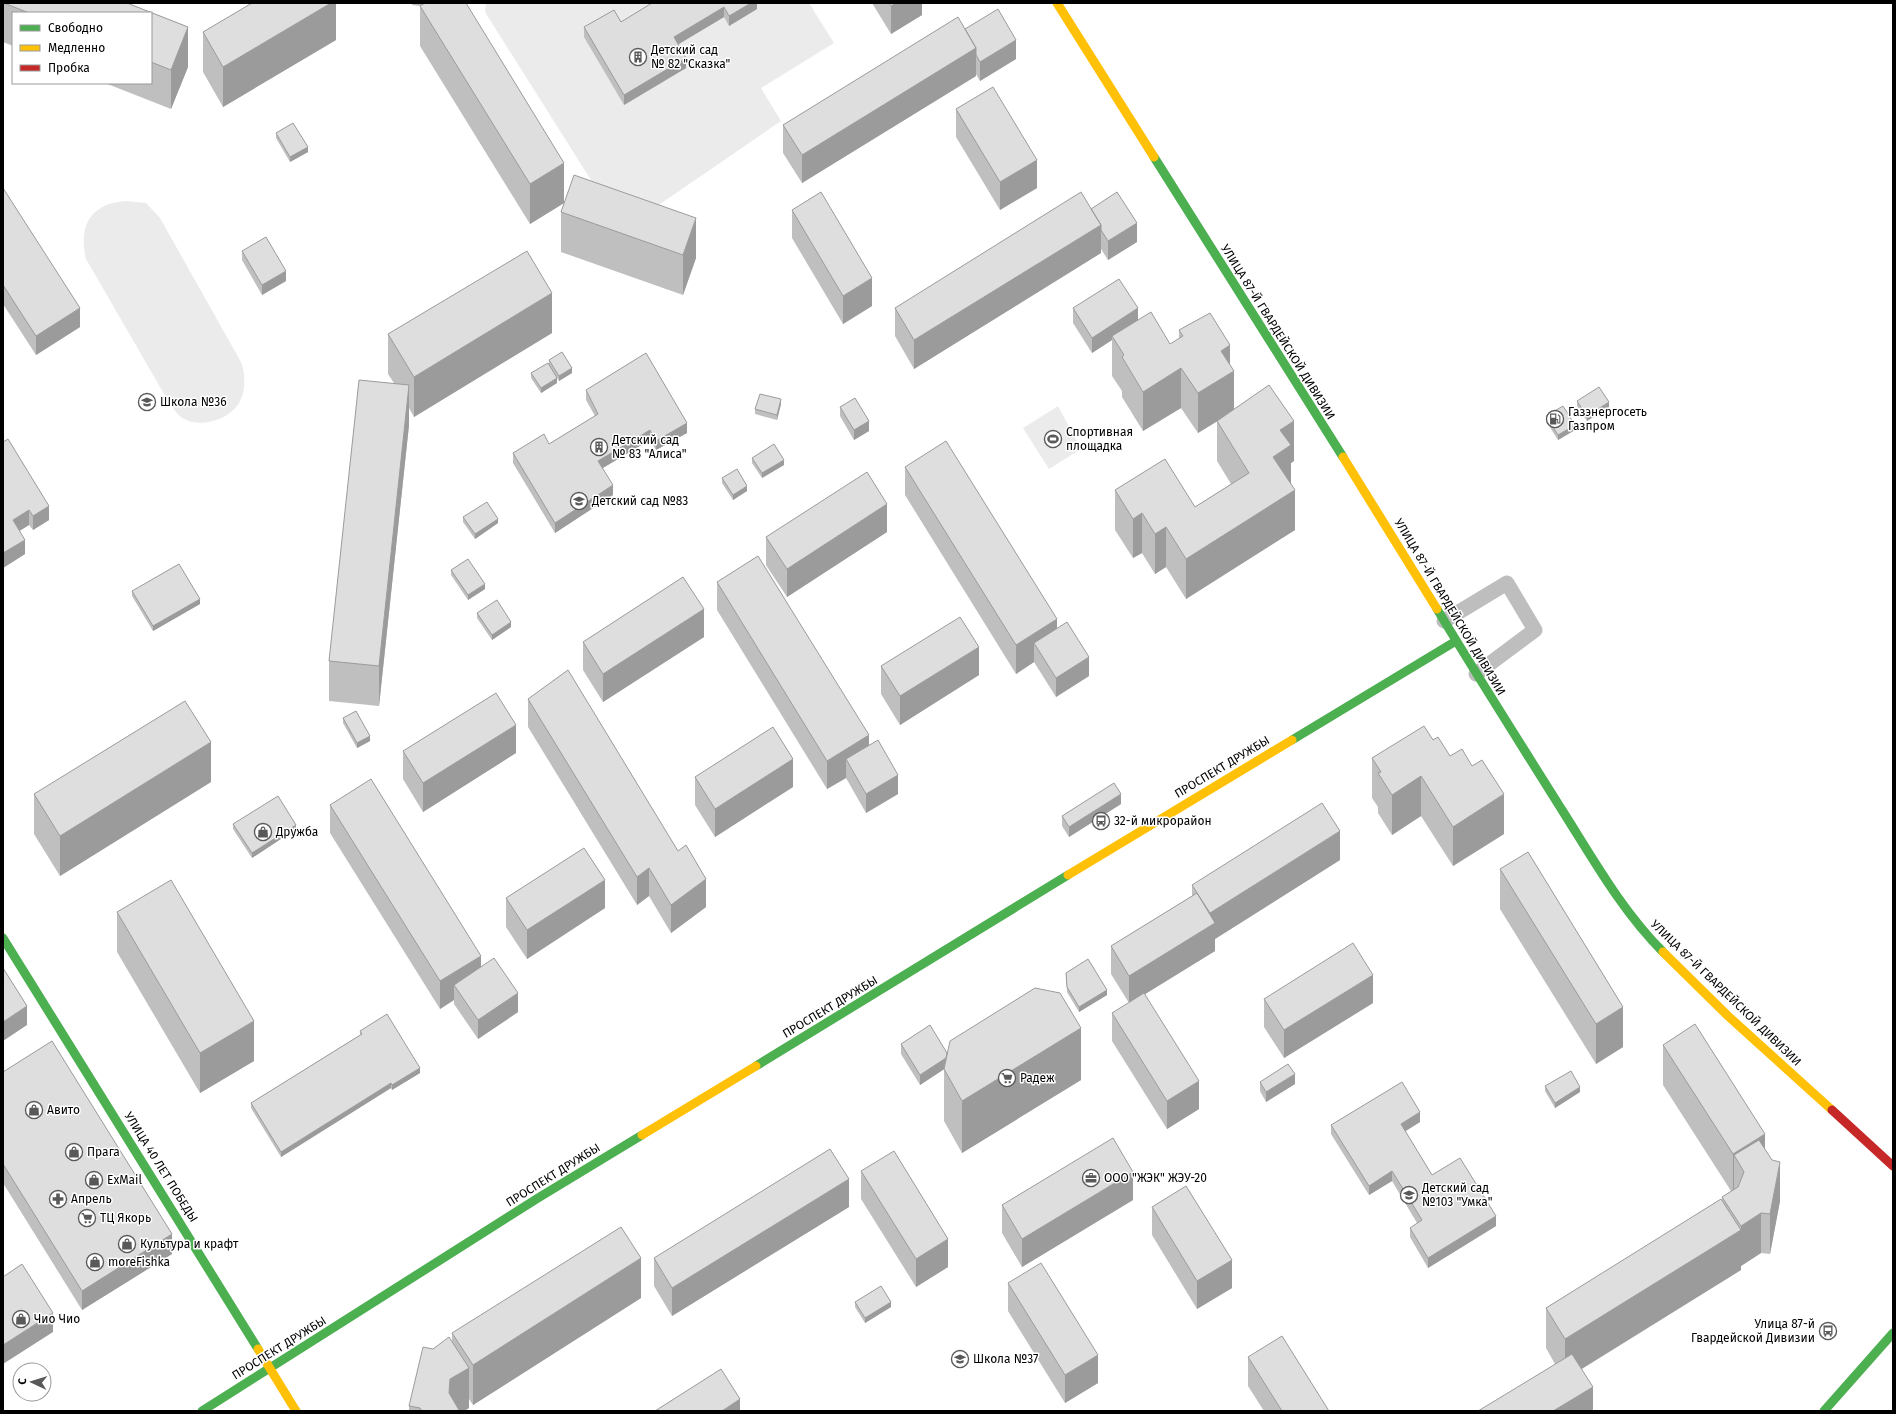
<svg xmlns="http://www.w3.org/2000/svg" width="1896" height="1414" font-family="'Fira Sans',sans-serif">
	<rect width="100%" height="100%" fill="#fff"/>
	<path fill="#ebebeb" d="M486 3H809L834 43 761 88 781 121 653 209 596 188 485 12Z
		M127 201 146 203 160 218 241 362C246 375 246 394 237 406 226 421 197 429 181 417 177 414 174 409 171 406L86 259C78 225 91 203 127 201Z
		M1058 406 1081 449 1049 469 1023 428Z"/>
	<g fill="none" stroke-linecap="round" stroke-linejoin="round">
		<path stroke="#bebebe" stroke-width="15" d="M1444 621 1507 583 1535 630 1476 674"/>
		<path stroke="#4caf50" stroke-width="9" d="M1154 157 1343 457
			M1437 609C1478 677 1520 743 1562 810 1593 859 1622 911 1663 952
			M1292 740 1456 641
			M3 938 258 1349
			M756 1066 1068 875
			M202 1411 538 1198 642 1135
			M1824 1411 1893 1333"/>
		<path stroke="#ffc107" stroke-width="9" d="M1057 3 1154 157
			M1343 457 1437 609
			M1068 875 1292 740
			M1663 952 1728 1016 1832 1110
			M642 1135 756 1066
			M258 1349 296 1411"/>
		<path stroke="#c62828" stroke-width="9" d="M1832 1110 1893 1166"/>
	</g>
	<path fill="#bfbfbf" d="M3 3H127L188 27V67L171 109 105 83H151V13H13V46L3 42Z
		M336 3V40L223 107 203 72V32Z
		M412 3H466L564 203 696 258 683 295 561 252V212L564 203 530 224 420 46V6L412 5Z
		M757 3V9L729 26 724 17 678 44 686 68 624 105 584 37V27Z
		M872 3H922V15L891 34Z
		M965 29 1016 59 980 81 976 74V76L802 183 783 153V125Z
		M956 109 1037 188 1000 210 956 137Z
		M276 133 308 152 290 162 276 138Z
		M3 188 80 327 36 355 3 304Z
		M1091 209 1137 242 1108 260 1101 249V253L914 369 895 336V308Z
		M792 210 872 306 843 324 792 238Z
		M242 251 286 281 262 295 242 260Z
		M1073 308 1138 320 1170 344 1179 339V330L1230 364 1234 409 1294 461 1291 463V484L1295 530 1186 599 1166 567 1155 574 1142 553 1133 558 1115 530V490L1195 507 1231 484 1217 461V421L1198 433 1181 408 1143 431 1122 397V391L1112 376V340L1092 353 1073 323Z
		M552 333 414 417 409 408V425L379 706 329 701V661L394 383 388 374V334Z
		M549 360 572 373 559 381 549 365Z
		M531 373 557 383 541 393 531 378Z
		M586 390 687 433 656 450 650 440 602 468 613 495 555 533 513 463V453L549 444 595 416 586 400Z
		M1577 401 1609 407 1587 421 1577 406Z
		M781 404 777 420 755 414V409Z
		M840 407 869 431 854 440 840 416Z
		M1546 416 1575 430 1558 440 1546 421Z
		M3 442 49 520 33 530 29 525 19 531 25 554 3 568Z
		M752 458 784 465 762 478 752 463Z
		M905 467 1057 628 1089 676 1056 697 1034 662 1016 674 905 495Z
		M722 478 747 491 733 500 722 483Z
		M463 517 498 523 475 539 463 522Z
		M887 532 787 597 766 565V537Z
		M451 570 485 589 468 600 451 575Z
		M717 582 869 745 898 794 866 813 846 778 827 789 717 610Z
		M132 591 200 604 153 631 132 596Z
		M477 613 511 627 492 640 477 618Z
		M704 637 603 702 583 670V642Z
		M881 666 979 675 900 725 881 694Z
		M528 699 678 851 706 907 671 933 649 896 637 905 528 727Z
		M343 718 370 741 357 748 343 723Z
		M1433 740 1450 756 1504 834 1453 866 1421 816 1392 835 1378 813V807L1372 798V758Z
		M403 751 516 753 423 812 403 779Z
		M695 777 793 787 715 837 695 805Z
		M211 782 60 876 34 834V794Z
		M1121 804 1069 837 1062 826V816Z
		M330 805 481 967 518 1012 478 1039 454 1004V1000L440 1009 330 833Z
		M233 824 296 829 252 858 233 829Z
		M1340 860 1215 939V951L1145 994 1199 1109 1167 1129 1112 1041V1013L1129 1003 1111 974V946L1192 896V885Z
		M1500 869 1623 1047 1596 1064 1500 909Z
		M506 898 605 908 527 959 506 927Z
		M117 912 254 1061 200 1093 117 952Z
		M1066 973 1107 995 1079 1012 1067 992Z
		M1264 999 1373 1003 1284 1058 1264 1027Z
		M360 1031 420 1073 392 1090 391 1088 281 1157 251 1108V1103L360 1035Z
		M901 1044 947 1053 1081 1080 962 1153 944 1121V1069L920 1085 901 1054Z
		M1663 1045 1765 1149 1780 1201 1770 1254 1761 1253 1741 1266V1270L1582 1369 1593 1411 1555 1364 1546 1348V1308L1722 1200V1197L1731 1191 1663 1085Z
		M3 1072 172 1254 82 1310 3 1183Z
		M1260 1082 1295 1084 1266 1102 1260 1091Z
		M1545 1086 1580 1092 1555 1108 1545 1091Z
		M1420 1122 1405 1131 1432 1175 1496 1226 1428 1268 1410 1237V1228L1417 1223 1392 1181 1369 1195 1331 1134V1125Z
		M861 1171 948 1267 916 1287 861 1199Z
		M1133 1200 1022 1267 1002 1233V1205Z
		M849 1207 672 1316 654 1286V1258Z
		M1152 1207 1232 1288 1197 1309 1152 1235Z
		M1008 1283 1098 1383 1065 1403 1008 1311Z
		M641 1298 473 1405 469 1399V1408L464 1411H409V1406L433 1349 452 1341V1333Z
		M855 1302 891 1307 865 1323 855 1307Z
		M1248 1357 1329 1411H1264L1248 1386Z"/>
	<path fill="#9b9b9b" d="M331 3H336V40L223 107V67Z
		M751 3H757V9L729 26V16Z
		M896 3H922V15L891 34V6Z
		M724 7V17L674 47V37Z
		M188 27V67L171 109V70Z
		M1016 40V59L980 81V62Z
		M976 48V76L802 183V155Z
		M686 58V68L624 105V95Z
		M308 147V152L290 162V157Z
		M1037 160V188L1000 210V182Z
		M564 163V203L530 224V184Z
		M696 218V258L683 295V255Z
		M1137 223V242L1108 260V241Z
		M1101 225V253L914 369V340Z
		M286 271V281L262 295V285Z
		M872 278V306L843 324V296Z
		M552 293V333L414 417V377Z
		M80 308V327L36 355V336Z
		M1138 308V323L1112 336V340L1092 353V338Z
		M1230 345V374L1234 371V411L1198 433V393L1221 351Z
		M572 368V373L559 381V376Z
		M1181 368V408L1143 431V392Z
		M557 378V383L541 393V388Z
		M409 385V425L379 706V666Z
		M781 399V404L777 420V415Z
		M1609 402V407L1587 421V416Z
		M869 421V431L854 440V430Z
		M1294 421V461L1291 463V485L1273 457 1280 430Z
		M687 423V433L656 450V441Z
		M1575 425V430L1558 440V435Z
		M650 430V440L598 471V461Z
		M784 460V465L762 478V473Z
		M613 485V495L555 533V523Z
		M747 486V491L733 500V495Z
		M1295 490V530L1186 599V559Z
		M887 504V532L787 597V569Z
		M49 506V520L33 530V516Z
		M29 510V525L13 535V520Z
		M1142 513V553L1133 558V519Z
		M498 519V523L475 539V534Z
		M1166 527V567L1155 574V534Z
		M25 540V554L3 568V553Z
		M485 584V589L468 600V595Z
		M200 599V604L153 631V626Z
		M704 609V637L603 702V674Z
		M1057 619V648L1034 643V662L1016 674V645Z
		M511 622V627L492 640V635Z
		M979 647V675L900 725V696Z
		M1089 657V676L1056 697V678Z
		M516 725V753L423 812V783Z
		M869 735V763L846 759V778L827 789V761Z
		M370 736V741L357 748V743Z
		M211 742V782L60 876V836Z
		M793 759V787L715 837V809Z
		M898 775V794L866 813V794Z
		M1421 776V816L1392 835V795Z
		M1121 794V804L1069 837V827Z
		M1504 794V834L1453 866V827Z
		M296 825V829L252 858V853Z
		M1340 831V860L1215 939V951L1129 1004V976L1210 926V913Z
		M649 868V896L637 905V877Z
		M706 879V907L671 933V905Z
		M605 880V908L527 959V930Z
		M481 956V984L454 985V1000L440 1009V981Z
		M1373 975V1003L1284 1058V1030Z
		M1107 990V995L1079 1012V1007Z
		M518 993V1012L478 1039V1020Z
		M27 1006V1025L3 1041V1022Z
		M1623 1007V1047L1596 1064V1024Z
		M254 1021V1061L200 1093V1053Z
		M1081 1028V1080L962 1153V1101Z
		M949 1056V1066L920 1085V1075Z
		M420 1068V1073L392 1090V1085Z
		M1295 1074V1084L1266 1102V1092Z
		M1199 1081V1109L1167 1129V1101Z
		M391 1083V1088L281 1157V1152Z
		M1580 1087V1092L1555 1108V1103Z
		M1420 1112V1122L1401 1134V1124Z
		M1765 1134V1174L1744 1172 1734 1155V1193L1733 1194V1154Z
		M1780 1162V1201L1770 1254V1214Z
		M1392 1171V1181L1369 1195V1186Z
		M1133 1172V1200L1022 1267V1239Z
		M849 1179V1207L672 1316V1288Z
		M1761 1213V1253L1741 1266V1270L1565 1379V1339L1741 1230V1226Z
		M1496 1216V1226L1428 1268V1258Z
		M172 1234V1254L82 1310V1291Z
		M948 1239V1267L916 1287V1259Z
		M641 1258V1298L473 1405V1365Z
		M1232 1260V1288L1197 1309V1281Z
		M891 1302V1307L865 1323V1318Z
		M53 1313V1332L3 1364V1345Z
		M1098 1355V1383L1065 1403V1375Z
		M469 1368V1408L464 1411H449V1393L450 1379Z
		M1593 1387V1411H1553Z
		M740 1399V1411H722Z"/>
	<path fill="#dedede" stroke="#9b9b9b" d="M4 3H127L188 27 171 70 151 62V13H29Z
		M252 3H331L223 67 203 32Z
		M425 3H466L564 163 530 184 420 6Z
		M652 3H751L729 16 724 7 674 37 686 58 624 95 584 27 614 10 621 22Z
		M889 3H896L891 6Z
		M998 9 1016 40 980 62 976 55V48L965 29Z
		M958 17 976 48 802 155 783 125Z
		M993 87 1037 160 1000 182 956 109Z
		M293 123 308 147 290 157 276 133Z
		M574 175 696 218 683 255 561 212Z
		M3 188 80 308 36 336 3 285Z
		M821 192 872 278 843 296 792 210Z
		M1081 192 1101 225 914 340 895 308Z
		M1117 192 1137 223 1108 241 1101 230V225L1091 209Z
		M266 237 286 271 262 285 242 251Z
		M527 251 552 293 414 377 388 334Z
		M1119 279 1138 308 1092 338 1073 308Z
		M1151 312 1170 344 1183 336 1179 330 1210 313 1230 345 1221 351 1234 371 1198 393 1181 368 1143 392 1122 357 1124 355 1112 336Z
		M562 352 572 368 559 376 549 360Z
		M646 353 687 423 656 441 650 430 598 461 613 485 555 523 513 453 544 434 549 444 598 414 586 390Z
		M548 363 557 378 541 388 531 373Z
		M359 380 409 385 379 666 329 661Z
		M1269 385 1294 421 1280 430 1291 445 1273 457 1295 490 1186 559 1166 527 1155 534 1142 513 1133 519 1115 490 1165 459 1195 507 1249 473 1217 421Z
		M1599 387 1609 402 1587 416 1577 401Z
		M760 394 781 399 777 415 755 409Z
		M855 398 869 421 854 430 840 407Z
		M1563 406 1575 425 1558 435 1546 416Z
		M8 439 49 506 33 516 29 510 13 520 25 540 3 553V442Z
		M946 441 1057 619 1016 645 905 467Z
		M774 444 784 460 762 473 752 458Z
		M737 469 747 486 733 495 722 478Z
		M867 472 887 504 787 569 766 537Z
		M487 502 498 519 475 534 463 517Z
		M758 556 869 735 827 761 717 582Z
		M468 559 485 584 468 595 451 570Z
		M179 564 200 599 153 626 132 591Z
		M683 577 704 609 603 674 583 642Z
		M497 600 511 622 492 635 477 613Z
		M960 617 979 647 900 696 881 666Z
		M1067 622 1089 657 1056 678 1034 643Z
		M568 670 678 851 686 845 706 879 671 905 649 868 637 877 528 699Z
		M496 693 516 725 423 783 403 751Z
		M185 701 211 742 60 836 34 794Z
		M356 711 370 736 357 743 343 718Z
		M1424 726 1433 740 1438 737 1450 756 1462 749 1472 766 1482 760 1504 794 1453 827 1421 776 1392 795 1378 773 1381 772 1372 758Z
		M773 727 793 759 715 809 695 777Z
		M878 740 898 775 866 794 846 759Z
		M371 779 481 956 440 981 330 805Z
		M1114 783 1121 794 1069 827 1062 816Z
		M278 796 296 825 252 853 233 824Z
		M1322 803 1340 831 1210 913 1192 885Z
		M584 848 605 880 527 930 506 898Z
		M1528 852 1623 1007 1596 1024 1500 869Z
		M171 880 254 1021 200 1053 117 912Z
		M1197 893 1215 923 1129 976 1111 946Z
		M1353 943 1373 975 1284 1030 1264 999Z
		M494 958 518 993 478 1020 454 985Z
		M1088 959 1107 990 1079 1007 1067 987 1066 973Z
		M3 968 27 1006 3 1022Z
		M1035 988 1060 993 1081 1028 962 1101 944 1069 950 1041Z
		M1144 993 1199 1081 1167 1101 1112 1013Z
		M387 1014 420 1068 392 1085 391 1083 281 1152 251 1103 362 1034 360 1031Z
		M1695 1024 1765 1134 1733 1154 1663 1045Z
		M930 1025 947 1053 946 1058 920 1075 901 1044Z
		M52 1041 172 1234 82 1291 3 1164V1072Z
		M1288 1064 1295 1074 1266 1092 1260 1082Z
		M1571 1071 1580 1087 1555 1103 1545 1086Z
		M1402 1082 1420 1112 1401 1124 1432 1175 1460 1158 1496 1216 1428 1258 1410 1228 1422 1220 1392 1171 1369 1186 1331 1125Z
		M1113 1138 1133 1172 1022 1239 1002 1205Z
		M1759 1140 1772 1160 1780 1162 1770 1214 1761 1213 1741 1226 1722 1197 1738 1187 1744 1172 1734 1155Z
		M830 1149 849 1179 672 1288 654 1258Z
		M894 1151 948 1239 916 1259 861 1171Z
		M1186 1186 1232 1260 1197 1281 1152 1207Z
		M1721 1199 1741 1230 1565 1339 1546 1308Z
		M621 1227 641 1258 473 1365 452 1333Z
		M1041 1263 1098 1355 1065 1375 1008 1283Z
		M22 1264 53 1313 3 1345V1277Z
		M881 1286 891 1302 865 1318 855 1302Z
		M1282 1336 1329 1411H1282L1248 1357Z
		M449 1337 469 1368 450 1379 449 1393 459 1410 457 1411H422L420 1408 409 1406 423 1347 433 1349Z
		M1572 1354 1593 1387 1553 1411H1478Z
		M721 1369 740 1399 722 1411H655Z"/>
	<defs>
		<g id="building-ring" transform="scale(0.9)"><circle r="9.5" fill="#fff" stroke="#595959" stroke-width="1.5"/><path d="M-4-6H4V6H1V3H-1V6H-4ZM-2.5-4.3h1.7v1.8h-1.7ZM.8-4.3h1.7v1.8H.8ZM-2.5-1h1.7V.8h-1.7ZM.8-1h1.7V.8H.8Z" fill="#595959"/></g>
		<g id="school-ring" transform="scale(0.9)"><circle r="9.5" fill="#fff" stroke="#595959" stroke-width="1.5"/><path d="M0-5L7-2L0 1L-7-2ZM-4 1L0 2.5L4 1V4Q0 6-4 4Z" fill="#595959"/></g>
		<g id="fuel-ring" transform="scale(0.9)"><circle r="9.5" fill="#fff" stroke="#595959" stroke-width="1.5"/><path d="M-5.5-6h7V0h2V4h1.3V-2.5L3-4.5l.8-.8L6-3V5H2.5V1h-1V6h-7ZM-4.2-4.7v3.2H.2V-4.7Z" fill="#595959"/></g>
		<g id="stadium-ring" transform="scale(0.9)"><circle r="9.5" fill="#fff" stroke="#595959" stroke-width="1.5"/><path d="M0-5a6.5 5 0 1 0 0 10a6.5 5 0 1 0 0-10ZM-3.5-1.8h7v3.6h-7Z" fill="#595959"/></g>
		<g id="bus-ring" transform="scale(0.9)"><circle r="9.5" fill="#fff" stroke="#595959" stroke-width="1.5"/><path d="M-5-6H5V4H4V6H2V4H-2V6H-4V4H-5ZM-3.5-4V0h7V-4ZM-3.5 1.2v1.5H-2V1.2ZM2 1.2v1.5H3.5V1.2Z" fill="#595959"/></g>
		<g id="shop-ring" transform="scale(0.9)"><circle r="9.5" fill="#fff" stroke="#595959" stroke-width="1.5"/><path d="M-5-2.5h2.3a2.7 3.5 0 0 1 5.4 0H5L5.5 6h-11ZM-1.5-2.5h3a1.5 2.3 0 0 0-3 0Z" fill="#595959"/></g>
		<g id="supermarket-ring" transform="scale(0.9)"><circle r="9.5" fill="#fff" stroke="#595959" stroke-width="1.5"/><path d="M-6-5.5h2.5l.6 2H6L4.5 2H-2.5L-4.4-4H-6ZM-1.5 3.2a1.3 1.3 0 1 0 .1 0ZM3 3.2a1.3 1.3 0 1 0 .1 0Z" fill="#595959"/></g>
		<g id="office-ring" transform="scale(0.9)"><circle r="9.5" fill="#fff" stroke="#595959" stroke-width="1.5"/><path d="M-6-3h4V-5.5h4V-3h4V5H-6ZM-1-4.5V-3h2v-1.5ZM-6 0V1H6V0Z" fill="#595959"/></g>
		<g id="pharmacy-ring" transform="scale(0.9)"><circle r="9.5" fill="#fff" stroke="#595959" stroke-width="1.5"/><path d="M-2-6h4v4h4v4h-4v4h-4v-4h-4v-4h4Z" fill="#595959"/></g>
	</defs>
	<g fill-rule="evenodd">
		<use href="#building-ring" x="638" y="57"/>
		<use href="#school-ring" x="147" y="402"/>
		<use href="#fuel-ring" x="1555" y="419"/>
		<use href="#stadium-ring" x="1053" y="439"/>
		<use href="#building-ring" x="599" y="447"/>
		<use href="#school-ring" x="579" y="501"/>
		<use href="#bus-ring" x="1101" y="821"/>
		<use href="#shop-ring" x="263" y="832"/>
		<use href="#supermarket-ring" x="1007" y="1078"/>
		<use href="#shop-ring" x="34" y="1110"/>
		<use href="#shop-ring" x="74" y="1152"/>
		<use href="#office-ring" x="1091" y="1178"/>
		<use href="#shop-ring" x="94" y="1180"/>
		<use href="#school-ring" x="1409" y="1195"/>
		<use href="#pharmacy-ring" x="58" y="1199"/>
		<use href="#supermarket-ring" x="87" y="1218"/>
		<use href="#shop-ring" x="127" y="1244"/>
		<use href="#shop-ring" x="95" y="1262"/>
		<use href="#shop-ring" x="21" y="1319"/>
		<use href="#bus-ring" x="1828" y="1331"/>
		<use href="#school-ring" x="960" y="1359"/>
	</g>
	<g text-anchor="middle" dominant-baseline="central" stroke-width="3" stroke-linejoin="round" paint-order="stroke">
		<g font-size="12" fill="#000" stroke="#fff" text-anchor="start">
			<text x="651" y="50">Детский сад<tspan x="651" dy="14">№ 82 "Сказка"</tspan></text>
			<text x="160" y="402">Школа №36</text>
			<text x="1568" y="412">Газэнергосеть<tspan x="1568" dy="14">Газпром</tspan></text>
			<text x="1066" y="432">Спортивная<tspan x="1066" dy="14">площадка</tspan></text>
			<text x="612" y="440">Детский сад<tspan x="612" dy="14">№ 83 "Алиса"</tspan></text>
			<text x="592" y="501">Детский сад №83</text>
			<text x="1114" y="821">32-й микрорайон</text>
			<text x="276" y="832">Дружба</text>
			<text x="1020" y="1078">Радеж</text>
			<text x="47" y="1110">Авито</text>
			<text x="87" y="1152">Прага</text>
			<text x="1104" y="1178">ООО "ЖЭК" ЖЭУ-20</text>
			<text x="107" y="1180">ExMail</text>
			<text x="1422" y="1188">Детский сад<tspan x="1422" dy="14">№103 "Умка"</tspan></text>
			<text x="71" y="1199">Апрель</text>
			<text x="100" y="1218">ТЦ Якорь</text>
			<text x="140" y="1244">Культура и крафт</text>
			<text x="108" y="1262">moreFishka</text>
			<text x="34" y="1319">Чио Чио</text>
			<text x="1815" y="1324" text-anchor="end">Улица 87-й<tspan x="1815" dy="14">Гвардейской Дивизии</tspan></text>
			<text x="973" y="1359">Школа №37</text>
		</g>
		<g font-size="12" fill="#000" stroke="#fff">
			<text transform="translate(1278 332) rotate(58)">УЛИЦА 87-Й ГВАРДЕЙСКОЙ ДИВИЗИИ</text>
			<text transform="translate(1450 607) rotate(59)">УЛИЦА 87-Й ГВАРДЕЙСКОЙ ДИВИЗИИ</text>
			<text transform="translate(1222 767) rotate(-31)">ПРОСПЕКТ ДРУЖБЫ</text>
			<text transform="translate(1726 993) rotate(44)">УЛИЦА 87-Й ГВАРДЕЙСКОЙ ДИВИЗИИ</text>
			<text transform="translate(830 1007) rotate(-31)">ПРОСПЕКТ ДРУЖБЫ</text>
			<text transform="translate(161 1167) rotate(58)">УЛИЦА 40 ЛЕТ ПОБЕДЫ</text>
			<text transform="translate(553 1175) rotate(-32)">ПРОСПЕКТ ДРУЖБЫ</text>
			<text transform="translate(279 1348) rotate(-32)">ПРОСПЕКТ ДРУЖБЫ</text>
		</g>
	</g>
	<rect width="1896" height="1414" fill="none" stroke="#000000" stroke-width="8"/>
	<rect x="12" y="12" width="140" height="72" fill="#ffffff" stroke="#999999"/>
	<rect x="20" y="25" width="20" height="6" fill="#4caf50" stroke="#999999"/>
	<text x="48" y="32" font-size="12" fill="#000000">Свободно</text>
	<rect x="20" y="45" width="20" height="6" fill="#ffc107" stroke="#999999"/>
	<text x="48" y="52" font-size="12" fill="#000000">Медленно</text>
	<rect x="20" y="65" width="20" height="6" fill="#c62828" stroke="#999999"/>
	<text x="48" y="72" font-size="12" fill="#000000">Пробка</text>
	<g transform="translate(32 1382) rotate(274)"><circle r="19" fill="#ffffff" stroke="#999999"/>
	<path d="M0-3L7 15L0 10L-7 15Z" fill="#595959"/>
	<text y="-6" font-size="11" font-weight="bold" text-anchor="middle" fill="#000000">С</text>
	</g>
</svg>
